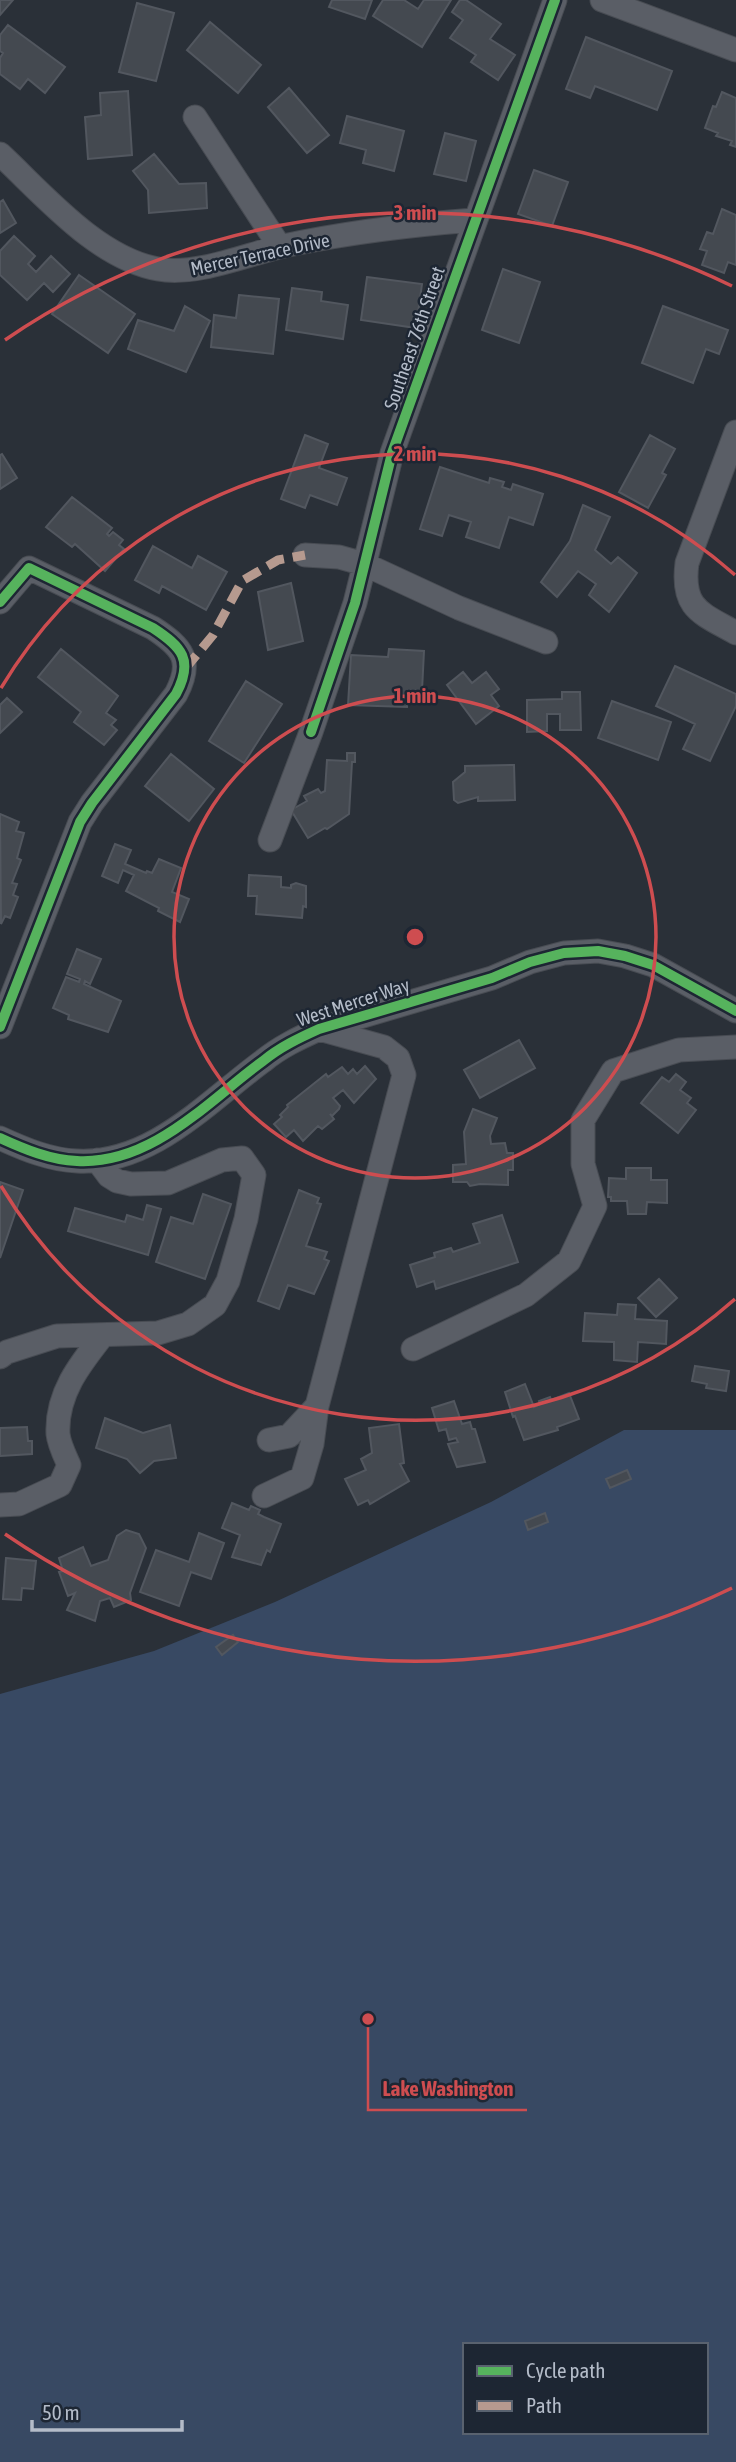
<svg xmlns="http://www.w3.org/2000/svg" width="736" height="2462" font-family="'Asap Condensed',sans-serif">
	<rect width="100%" height="100%" fill="#2a3038"/>
	<path fill="#384963" fill-rule="evenodd" d="M624 1430H736V2462H0V1694L154 1651 275 1602 491 1502ZM465 2345H706V2432H465Z"/>
	<path fill="#444950" stroke="#52575f" stroke-width="2" d="M0 0H13L0 15Z
		M332 0H372L365 19 329 7Z
		M383 0H404L418 9 424 0H451L422 47 373 16Z
		M460 0H466L501 24 490 39 515 55 498 80 471 62 476 55 450 38 463 20 452 12Z
		M137 3 174 13 156 81 119 72Z
		M210 22 261 65 238 93 187 50Z
		M8 25 65 67 45 93 28 79 20 89 0 74V58L3 53 0 51V35Z
		M586 37 672 71 657 110 595 86 590 98 566 89Z
		M289 88 329 135 307 153 268 107Z
		M128 91 132 155 88 159 85 117 101 115 100 93Z
		M722 92 736 98V147L730 145 732 141 716 136 718 133 705 128 713 106 716 107Z
		M347 116 404 131 394 171 363 163 366 150 340 143Z
		M445 133 476 141 466 181 434 174Z
		M154 154 179 184 206 183 207 208 149 213 148 190 133 171Z
		M534 170 568 182 552 226 518 214Z
		M3 200 16 223 0 233V202Z
		M722 209 736 215V265L728 262 724 273 702 265 707 251 700 249 707 232 713 234Z
		M14 236 35 256 28 264 36 272 51 256 70 274 53 292 44 283 27 300 0 275V251Z
		M503 269 540 282 519 343 482 330Z
		M79 275 135 314 108 353 52 314Z
		M367 277 422 284 416 328 361 320Z
		M292 288 322 292 321 301 348 305 343 339 286 330Z
		M239 295 279 299 273 354 211 347 214 315 236 318Z
		M185 306 210 321 186 372 128 349 138 320 174 331Z
		M663 306 728 330 719 354 706 349 693 383 642 363Z
		M305 435 328 444 319 468 347 478 337 505 310 495 305 508 281 499Z
		M650 435 675 449 662 473 666 475 648 508 619 492Z
		M2 454 17 478 0 489V455Z
		M440 467 489 483 490 478 504 482 502 487 511 490 513 484 543 494 533 525 509 517 499 548 466 537 471 522 449 515 442 536 420 529Z
		M72 497 112 528 107 534 109 536 113 532 123 540 119 545 124 549 105 571 75 544 72 547 46 527Z
		M583 505 610 517 595 550 611 564 618 557 637 573 609 612 589 595 596 584 578 571 557 597 541 582 570 541Z
		M153 546 192 568 198 556 227 572 206 610 162 586 159 593 135 580Z
		M291 583 303 641 268 650 258 592Z
		M61 649 118 696 106 713 116 720 111 725 117 730 104 745 74 722 81 712 38 677Z
		M389 649 424 651 422 691 408 690 407 707 348 705 351 655 388 657Z
		M675 666 736 694V706L710 761 683 749 695 724 656 706Z
		M463 672 472 683 486 672 499 689 491 695 499 706 476 724 447 685Z
		M246 681 282 704 244 763 209 741Z
		M562 692H580L581 730H560V714H547V731L527 732V700L562 699Z
		M7 698 22 712 0 733V705Z
		M612 701 671 722 658 760 598 738Z
		M347 753H355V762H352L349 814 327 829 325 828 308 838 291 810 307 801 304 796 318 789 321 793 325 791 327 760 347 761Z
		M171 754 214 789 189 821 145 786Z
		M514 765 515 800 478 801V797L458 803 454 800 453 782 465 772V766Z
		M0 814 19 822 16 831 24 833 17 858 21 860 12 883 17 884 13 895 18 897 10 918 5 916 1 924Z
		M115 844 131 850 125 864 146 873 147 871 152 873 159 859 181 868 172 892 189 899 180 922 158 911 159 908 126 891 134 875 123 870 118 883 102 876Z
		M249 875 281 877V887L291 888V885L296 883 306 886V907L303 906 302 918 256 914 257 896H248Z
		M77 949 101 959 90 984 85 981 84 984 121 1001 108 1032 68 1019 69 1015 53 1008 66 977 79 982 80 979 67 974Z
		M519 1040 535 1068 480 1098 464 1070Z
		M365 1066 376 1079 354 1103 343 1090 333 1098 340 1106 339 1109 332 1116 330 1114 334 1119 322 1129 318 1126 303 1141 294 1130 286 1137 274 1124 282 1117 280 1115 288 1107 287 1105 326 1074 328 1077 342 1067 348 1074 353 1069 357 1074Z
		M676 1074 686 1082 680 1090 691 1098 687 1103 696 1110 678 1133 641 1103 662 1077 669 1082Z
		M473 1109 497 1118 490 1136 491 1144 505 1143 507 1153H513V1170H508V1185L480 1184 470 1186 467 1182H453V1165L466 1164 464 1132Z
		M626 1168H651V1180H667V1203L647 1202 646 1214H628L627 1201H611V1197H608L609 1178 626 1179Z
		M0 1182 23 1190 0 1258Z
		M299 1190 319 1198 317 1203 321 1204 306 1246 327 1252 324 1259 329 1261 314 1294 288 1285 279 1309 258 1301Z
		M203 1194 231 1204 205 1279 156 1262 171 1217 193 1224Z
		M147 1205 161 1209 148 1255 68 1231 75 1208 125 1222 127 1215 143 1220Z
		M502 1215 518 1262 436 1289 434 1281 417 1287 410 1265 435 1257 434 1253 451 1248 453 1252 480 1243 473 1224Z
		M659 1279 677 1298 656 1317 638 1298Z
		M618 1304 636 1305 635 1319 667 1321 666 1344 638 1342 637 1362 614 1360V1342L583 1341 585 1313 617 1315Z
		M695 1366 729 1371 726 1391 706 1388 707 1384 692 1381Z
		M525 1384 534 1407 540 1404 539 1401 550 1397 551 1400 569 1393 579 1419 557 1427 558 1430 524 1440 515 1416 513 1417 505 1392Z
		M454 1401 462 1424 470 1422 472 1429H475L485 1462 457 1467 448 1444 458 1442 456 1438 449 1440 446 1429 439 1431 432 1408Z
		M105 1418 143 1433 170 1425 176 1458 154 1461 140 1473 127 1459 96 1448Z
		M399 1424 404 1463 400 1464 409 1481 370 1504 368 1500 358 1505 345 1479 366 1470 361 1459 372 1453 369 1428Z
		M27 1427 28 1441H32V1454L0 1456V1428Z
		M627 1470 631 1479 610 1488 606 1479Z
		M232 1503 249 1510 251 1506 260 1510 258 1514 264 1517 281 1524 270 1552 267 1550 261 1565 232 1557 240 1535 222 1528Z
		M545 1513 548 1522 528 1530 525 1521Z
		M126 1530 139 1534 146 1548 130 1593 131 1600 114 1607 110 1598 100 1601 95 1621 67 1610 75 1593 68 1596 59 1572 63 1571 59 1558 83 1547 91 1566 108 1560 117 1536Z
		M199 1533 224 1543 211 1579 191 1572 179 1606 140 1592 156 1550 189 1562Z
		M6 1558 36 1561 33 1589 22 1588 21 1600 3 1599Z
		M233 1635 238 1642 222 1655 216 1647Z"/>
	<g fill="none" stroke-linecap="round" stroke-linejoin="round">
		<g stroke="#484c53" stroke-width="25">
			<path id="minor" d="M602 0 736 50
				M195 117 280 247
				M0 154C44 195 97 258 158 269 195 276 243 256 279 247 343 233 409 225 474 220
				M736 432 687 563C681 609 701 613 736 633
				M305 555 339 557 364 564 459 608 546 642
				M0 602 29 568 153 628C182 647 194 660 176 694L92 803 80 822 0 1027
				M270 840 311 732 355 603 392 453 555 0
				M0 1138C24 1149 50 1160 77 1161 152 1165 208 1101 263 1061 280 1047 299 1038 319 1029L492 978 530 962 564 953 598 951 625 956 653 965 736 1011
				M413 1349 526 1295 569 1261 595 1206 583 1164V1120L613 1071 679 1050 736 1047
				M0 1357 7 1352 57 1336 158 1333 188 1324 215 1305 228 1281 246 1219 254 1175 242 1158 222 1160 168 1183 131 1184 117 1181 109 1176 97 1160
				M317 1406 404 1075 398 1058 384 1047 319 1029
				M264 1496 302 1478 312 1444 317 1406 289 1436 269 1440
				M0 1505 19 1504 60 1485 69 1465C65 1456 59 1444 58 1434 56 1394 80 1364 103 1335"/>
		</g>
		<use href="#minor" stroke="#5a5e66" stroke-width="23"/>
		<path stroke="#b69a8f" stroke-width="9" stroke-dasharray="18 9" stroke-linecap="butt" d="M185 669 213 635 242 581 278 560 305 555"/>
		<g stroke="#1d2633" stroke-width="15">
			<path id="cycleway" d="M0 602 29 568 153 628C182 647 194 660 176 694L92 803 80 822 0 1027
				M311 732 355 603 392 453 555 0
				M0 1138C24 1149 50 1160 77 1161 152 1165 208 1101 263 1061 280 1047 299 1038 319 1029L492 978 530 962 564 953 598 951 625 956 653 965 736 1011"/>
		</g>
		<use href="#cycleway" stroke="#56b35d" stroke-width="10"/>
	</g>
	<g fill="none" stroke="#ce4d50" stroke-width="3.5">
		<circle cx="415" cy="937" r="241"/>
		<path d="M735 1299A483 483 0 0 1 1 1186M1 688A483 483 0 0 1 735 575"/>
		<path d="M732 1588A724 724 0 0 1 5 1534M5 340A724 724 0 0 1 732 286"/>
	</g>
	<g text-anchor="middle" dominant-baseline="central" stroke-width="5" stroke-linejoin="round" paint-order="stroke">
		<g font-size="19" fill="#b4bcc9" stroke="#1d2633">
			<text transform="translate(260 254) rotate(-12)">Mercer Terrace Drive</text>
			<text transform="translate(414 338) rotate(-71)">Southeast 76th Street</text>
			<text transform="translate(353 1002) rotate(-18)">West Mercer Way</text>
		</g>
	</g>
	<circle cx="415" cy="937" r="10" fill="#ce4d50" stroke="#1d2633" stroke-width="3.5"/>
	<g font-size="21" text-anchor="middle" font-weight="bold" fill="#ce4d50" stroke="#1d2633" stroke-width="5" stroke-linejoin="round" paint-order="stroke">
		<text x="415" y="220">3 min</text>
		<text x="415" y="461">2 min</text>
		<text x="415" y="703">1 min</text>
	</g>
	<path fill="none" stroke="#ce4d50" stroke-width="2.5" d="M368 2019L368 2110H527"/>
	<circle fill="#ce4d50" stroke="#1d2633" stroke-width="2.5" cx="368" cy="2019" r="7"/>
	<g font-size="21" text-anchor="middle" font-weight="bold" fill="#ce4d50" stroke="#1d2633" stroke-width="5" stroke-linejoin="round" paint-order="stroke">
		<text x="448" y="2096">Lake Washington</text>
	</g>
	<rect x="463" y="2343" width="245" height="91" fill="#1d2633" stroke="#59626f" stroke-width="2"/>
	<rect x="477" y="2366" width="35" height="10" fill="#56b35d" stroke="#59626f" stroke-width="2"/>
	<text x="526" y="2378" font-size="21" fill="#b4bcc9">Cycle path</text>
	<rect x="477" y="2401" width="35" height="10" fill="#b69a8f" stroke="#59626f" stroke-width="2"/>
	<text x="526" y="2413" font-size="21" fill="#b4bcc9">Path</text>
	<path d="M32 2420v10h150v-10" fill="none" stroke="#b4bcc9" stroke-width="3.5"/>
	<text x="42" y="2420" font-size="21" fill="#b4bcc9" stroke="#1d2633" stroke-width="5" paint-order="stroke">50 m</text>
</svg>
